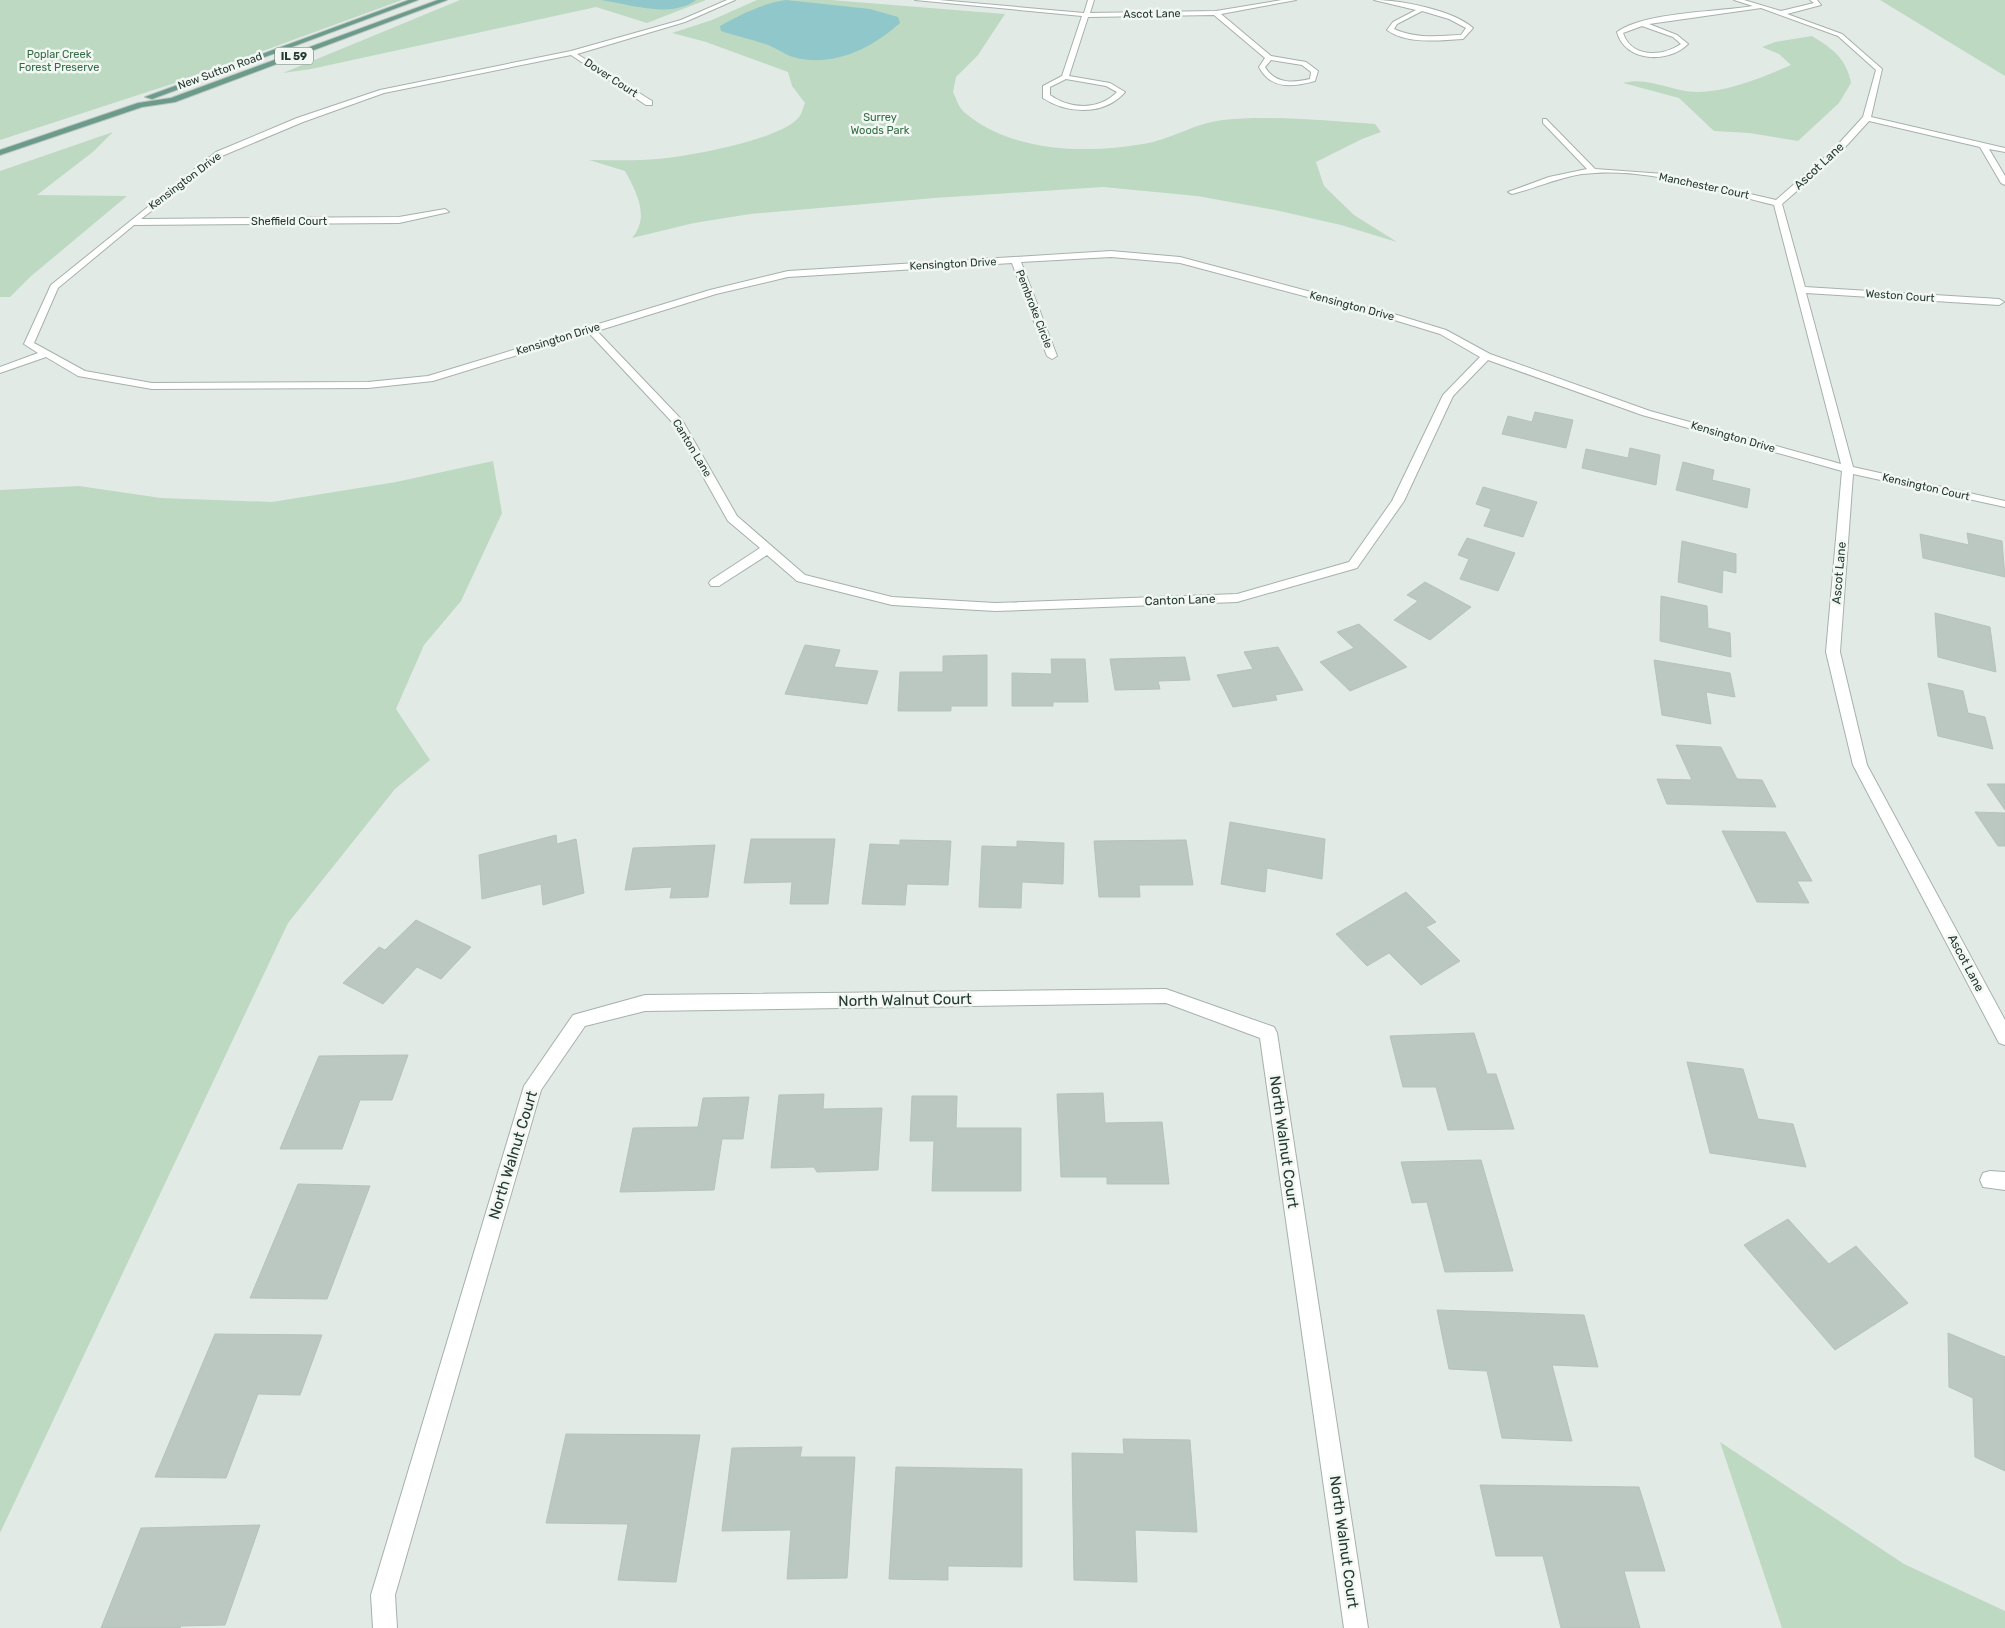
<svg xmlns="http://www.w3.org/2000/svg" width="2005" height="1628" font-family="Rubik,sans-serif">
	<rect width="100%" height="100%" fill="#e2eae6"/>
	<path fill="#bdd9c2" d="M0 0H402L178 82 0 140Z
		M460 0H706L647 23 596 7 311 69 283 73Z
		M757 0H831L1005 14 978 55 956 77 953 92C956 98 959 108 964 112 1010 152 1086 154 1143 144 1170 140 1195 123 1223 120 1270 115 1328 121 1375 124L1381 132 1362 139 1316 162 1324 186 1354 215 1397 242 1341 225 1275 210 1197 196 1103 187 934 198 750 214 694 223 632 238C650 217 637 193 625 171L589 160C612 160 635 161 658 159 688 156 781 140 799 117 802 114 803 107 805 103L792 86 788 72 706 42 672 33 712 20Z
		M1880 0H2005V76Z
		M1812 36C1833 49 1846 58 1851 83L1839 103 1798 141 1749 133 1714 131 1679 98 1623 83C1650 76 1673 93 1699 92 1730 91 1763 77 1791 65L1779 54 1762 47 1775 42Z
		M113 132 94 151 37 195 127 196 30 277 10 297H0V171Z
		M493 461 502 513 461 601 424 645 396 709 430 760 395 789 288 923 0 1533V490L79 486 161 498 272 502 396 482Z
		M1720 1442 1904 1564 2005 1611V1628H1782Z"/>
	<path fill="#90c7ca" d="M601 0H696C671 19 629 4 601 0Z
		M786 0 870 9 898 17 900 23C871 49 832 68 793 57 784 54 775 47 765 44 750 39 735 36 721 31L720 26C739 15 764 3 786 0Z"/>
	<path fill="#bac8c1" stroke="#b5c3bc" d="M1535 412 1573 420 1566 448 1502 434 1508 416 1532 422Z
		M1630 448 1660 455 1656 485 1582 468 1586 449 1628 458Z
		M1683 462 1714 470 1712 480 1750 489 1747 508 1676 490Z
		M1483 487 1537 502 1523 537 1484 526 1491 509 1476 504Z
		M1967 533 2002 541 2005 577 1923 558 1920 534 1969 545Z
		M1467 538 1515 553 1498 591 1460 579 1469 559 1458 555Z
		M1682 541 1736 554V573L1723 570 1722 593 1678 582Z
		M1425 582 1471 607 1430 640 1394 620 1418 601 1407 595Z
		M1661 596 1707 606 1708 628 1730 633 1731 657 1660 641Z
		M1935 613 1990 627 1996 672 1938 657Z
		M1359 624 1407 667 1350 691 1320 662 1354 648 1337 632Z
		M805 645 840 650 834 667 878 671 867 704 785 694Z
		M1278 647 1303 690 1275 695 1277 700 1233 707 1217 675 1253 669 1244 652Z
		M987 655V706H951V711H898L900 672H943V656Z
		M1185 657 1190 680 1158 681 1160 689 1115 690 1110 659Z
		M1051 659H1085L1088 702H1053V706H1012V673L1052 674Z
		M1654 660 1730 673 1735 697 1706 692 1711 724 1662 715Z
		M1928 683 1963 691 1968 713 1985 717 1993 749 1938 736Z
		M1676 745 1721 747 1737 779 1762 780 1776 807 1667 804 1657 779 1692 780Z
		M1987 784H2005V810Z
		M1975 812 2005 813V846H1998Z
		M1230 822 1325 839 1322 879 1267 868 1265 892 1221 884Z
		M1722 831 1785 832 1812 881H1797L1809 903 1757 902Z
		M556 835 557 844 576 839 584 893 543 905 541 884 482 899 479 855Z
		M751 839H835L828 904H790L792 882 744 883Z
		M900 840 951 841 948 885 907 884 905 905 862 904 870 844 900 845Z
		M1186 840 1193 885H1139L1140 897H1099L1094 841Z
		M1017 841 1064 843 1063 884 1022 882 1021 908 979 907 982 846 1017 847Z
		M715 845 708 897 670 898 672 887 625 890 633 848Z
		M1406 892 1436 922 1426 927 1460 961 1421 985 1389 953 1367 966 1336 934Z
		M416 920 471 947 441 979 417 967 383 1004 343 983 379 947 385 950Z
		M1474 1033 1487 1074H1496L1514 1129 1448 1130 1436 1087H1403L1390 1036Z
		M408 1055 392 1100H360L342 1149H280L319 1056Z
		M1687 1062 1743 1069 1758 1119 1793 1124 1806 1167 1710 1153Z
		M1103 1093 1105 1123 1162 1122 1169 1184H1107V1177H1061L1057 1094Z
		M824 1094 823 1109 882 1108 878 1170 817 1172 814 1167 771 1168 779 1095Z
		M912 1096H957L956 1128H1021V1191H932L934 1141H910Z
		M749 1097 743 1139H722L714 1190 620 1192 633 1128 698 1127 703 1098Z
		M1481 1160 1513 1271 1445 1272 1427 1202 1412 1203 1401 1162Z
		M298 1184 370 1186 327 1299 250 1298Z
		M1788 1219 1829 1264 1856 1246 1908 1303 1835 1350 1744 1245Z
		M1437 1310 1584 1315 1598 1367 1552 1365 1572 1441 1502 1438 1487 1371 1449 1369Z
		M1948 1333 2005 1357V1471L1975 1457 1973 1398 1949 1387Z
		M215 1334 322 1335 300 1395 258 1394 226 1478 155 1477Z
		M566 1434 700 1435 676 1582 618 1580 628 1524 546 1523Z
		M1123 1439 1190 1440 1197 1532 1135 1530 1137 1582 1074 1580 1072 1453 1124 1454Z
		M802 1447 800 1457H855L847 1578 787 1579 791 1530 722 1531 732 1448Z
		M896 1467 1022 1469V1567L948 1566V1580L889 1579Z
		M1480 1485 1639 1487 1665 1571H1624L1640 1628H1561L1543 1556H1496Z
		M260 1525 225 1625 181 1626 180 1628H101L141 1528Z"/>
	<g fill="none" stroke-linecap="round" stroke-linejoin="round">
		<g stroke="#a5b1ac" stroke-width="2">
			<path id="street" d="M727 0H735L685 22 577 54 652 101V105H646L571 55 384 93 303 122 222 156 141 219 399 217 445 209 449 212 399 223 134 225 58 288 34 343 85 371 152 383 368 382 428 376 710 290 788 271 1111 251 1180 257 1397 315 1446 330 1490 354 1650 411 1841 464 1774 205C1713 190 1646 166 1582 174 1557 178 1536 188 1512 194L1508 192 1549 177 1587 169 1543 123V119H1546L1595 169 1664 174 1776 200 1832 151 1863 117 1876 70 1838 36 1761 8 1649 24 1677 35 1688 44C1668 64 1625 62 1617 32 1644 12 1718 12 1753 6L1734 0H1744L1781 11 1814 3 1810 0H1817L1821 5 1787 14 1842 34 1882 69 1871 117 2005 148V152L1989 149 2005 176V185L2001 183 1980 147 1869 121 1838 155 1782 204 1805 287 1999 299 2004 302 1999 305 1806 293 1853 467 2005 501V507L1853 474 1840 652 1867 765 2005 1020V1045L1999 1043 1853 765 1826 652 1842 471 1642 415 1488 360 1453 396 1404 501 1357 568 1237 602 995 611 892 605 797 581 767 555 719 586H711L709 583 711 580 760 548 728 521 673 423 589 333 433 381 368 388 152 389 78 376 46 357 0 373V367L38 353 24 344 51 285 216 152 297 118 380 90 571 51 681 20ZM1642 26 1673 37 1681 44C1662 57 1631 58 1623 33ZM1111 257 1180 263 1391 319 1440 334 1480 357 1443 395 1392 501 1349 562 1237 594 995 603 892 597 805 575 737 516 682 420 597 331 716 294 788 277 1012 263 1047 356 1052 359 1057 356 1021 262Z
				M915 0H939L1084 13 1088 0H1094L1090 13 1216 11 1282 0H1296L1221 14 1271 56 1306 62 1318 71 1315 81C1293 87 1271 90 1259 67L1265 58 1214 15 1088 17 1069 76 1110 83 1125 92C1104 116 1067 114 1043 98V86L1062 76 1082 16ZM1271 60 1302 65 1311 72 1310 79C1293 83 1275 84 1265 67ZM1066 79 1106 86 1117 92C1099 111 1069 109 1050 95V87Z
				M1374 0C1400 0 1453 10 1473 28L1463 39C1439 40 1408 45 1387 30L1393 22 1416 10ZM1422 11 1449 19 1466 28 1461 35C1438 36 1416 39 1394 29L1397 24Z
				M1166 989 1274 1027 1277 1033 1368 1628H1344L1260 1038 1166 1003 645 1011 585 1026 541 1090 395 1595 397 1628H373L371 1595 524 1086 573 1015 645 995Z
				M1990 1171 2005 1172V1190L1983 1187 1980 1180 1983 1173Z"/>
		</g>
		<g stroke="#bdc4c1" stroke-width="2">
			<path id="primary" d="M409 0H418L152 99 145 97Z
				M438 0H447L175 102 142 107 0 155V150L138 103 171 98Z"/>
		</g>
		<use href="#street" fill="#fff" fill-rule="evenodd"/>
		<use href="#primary" fill="#6b9b8a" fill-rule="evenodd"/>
	</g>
	<g text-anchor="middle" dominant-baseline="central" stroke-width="5" stroke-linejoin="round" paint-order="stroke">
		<g font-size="11" fill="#243931" stroke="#f2f7f4">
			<text transform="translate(1152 14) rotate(-1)">Ascot Lane</text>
			<text transform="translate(220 71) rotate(-20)">New Sutton Road</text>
			<text transform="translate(611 78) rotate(33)">Dover Court</text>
			<text transform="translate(185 181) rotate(-37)">Kensington Drive</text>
			<text transform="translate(1704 186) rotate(12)">Manchester Court</text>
			<text x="289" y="221">Sheffield Court</text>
			<text transform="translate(953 264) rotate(-3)">Kensington Drive</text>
			<text transform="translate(1900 296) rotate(4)">Weston Court</text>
			<text transform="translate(1352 306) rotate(15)">Kensington Drive</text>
			<text transform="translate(1034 309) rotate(69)">Pembroke Circle</text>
			<text transform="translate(558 339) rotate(-17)">Kensington Drive</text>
			<text transform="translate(1733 437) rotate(16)">Kensington Drive</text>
			<text transform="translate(692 448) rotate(59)">Canton Lane</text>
			<text transform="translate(1926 487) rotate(13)">Kensington Court</text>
		</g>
		<g font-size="11" fill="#326c43" stroke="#f2f7f4">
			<text x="59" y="54">Poplar Creek<tspan x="59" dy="13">Forest Preserve</tspan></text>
			<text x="880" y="117">Surrey<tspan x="880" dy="13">Woods Park</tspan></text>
		</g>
		<rect fill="#f2f7f4" stroke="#62726c" stroke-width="1" x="275" y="47.5" width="38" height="17" rx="4"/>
		<g font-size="11" font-weight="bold" fill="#243931">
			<text x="294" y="56">IL 59</text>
		</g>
		<g font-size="12" fill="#243931" stroke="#f2f7f4">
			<text transform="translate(1819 166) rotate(-43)">Ascot Lane</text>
			<text transform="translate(1839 573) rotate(-85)">Ascot Lane</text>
			<text transform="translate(1180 600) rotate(-2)">Canton Lane</text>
			<text transform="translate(1966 963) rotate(62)">Ascot Lane</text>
		</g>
		<g font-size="15" fill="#243931" stroke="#f2f7f4">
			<text transform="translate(905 1000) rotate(-1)">North Walnut Court</text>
			<text transform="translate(1284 1142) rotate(82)">North Walnut Court</text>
			<text transform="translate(513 1155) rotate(-73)">North Walnut Court</text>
			<text transform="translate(1344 1542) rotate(82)">North Walnut Court</text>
		</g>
	</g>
</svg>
